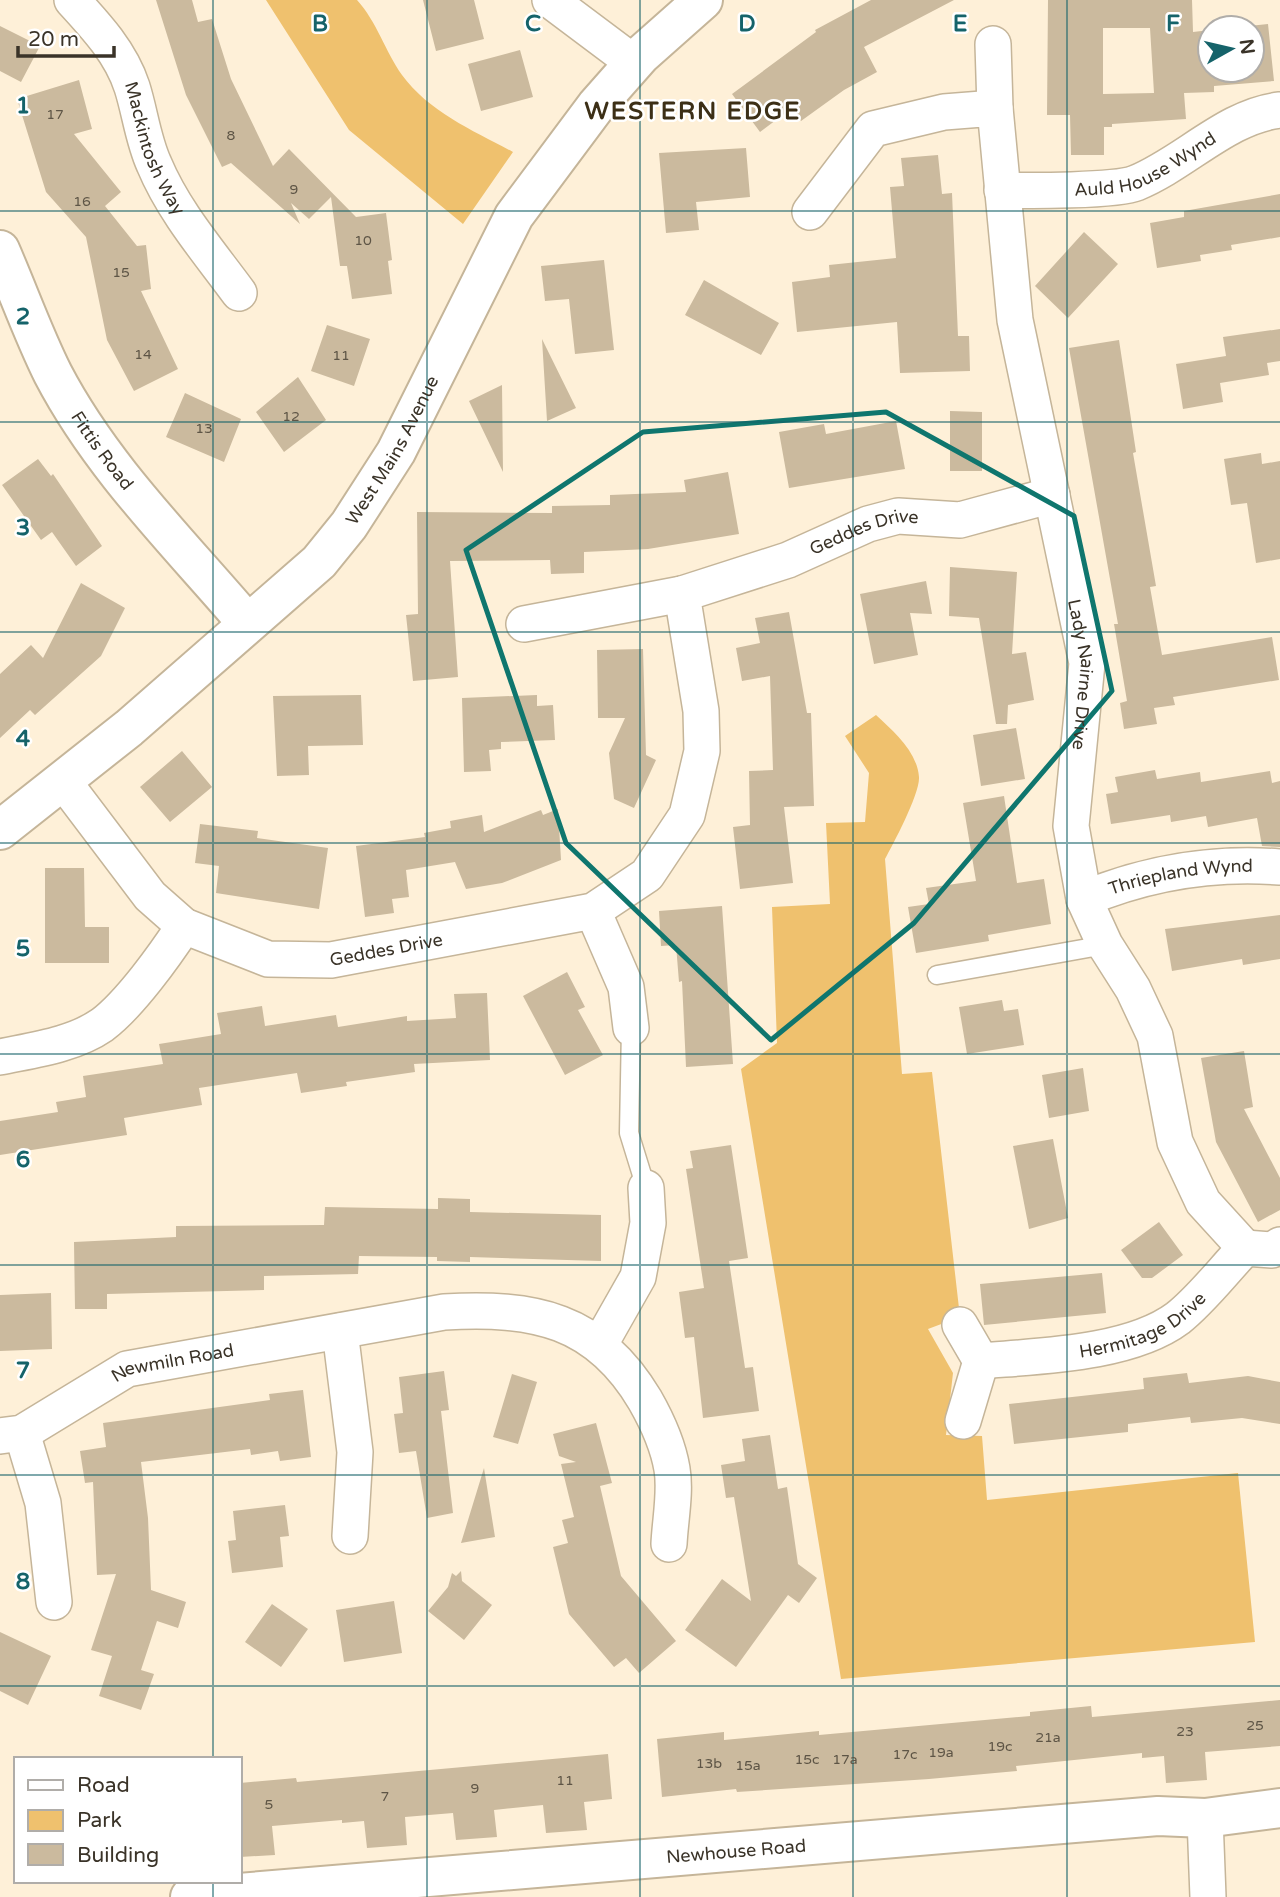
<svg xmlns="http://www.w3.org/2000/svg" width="1280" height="1897" font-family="'Varela Round',sans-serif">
	<rect width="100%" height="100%" fill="#fef0d8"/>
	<path fill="#efc16e" d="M266 0H357C377 22 385 51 402 75 429 112 474 131 513 152L463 224 349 130Z
		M876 715C893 731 917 751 919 777 920 794 893 844 885 859L902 1074 932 1072 960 1317 928 1329 953 1373 946 1435 982 1436 987 1500 1238 1473 1255 1642 841 1679 741 1069 777 1043 772 907 830 904 826 823 865 822 869 773 845 736Z"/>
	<path fill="#cbba9e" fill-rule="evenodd" d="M156 0H192L198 22 212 19 231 79 273 166 289 149 356 217 386 213 392 260 388 261 392 294 352 299 347 266H340L331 197 309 219 291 203 300 224 231 163 222 167 186 95Z
		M423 0H474L484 39 436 51Z
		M871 0H954L864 47 877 72 844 90 801 121 792 108 760 132 732 94 816 32 815 30Z
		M1048 0H1192L1193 32 1210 30V70H1252V28H1230L1268 24 1274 81 1214 86V92L1184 93 1186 119 1112 124V127H1104V155H1071L1070 115H1047ZM1103 28H1150L1154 93 1103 94Z
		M0 26 40 46 21 82 0 71Z
		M520 50 533 97 481 111 468 64Z
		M79 80 92 129 74 134 121 192 105 206 137 246 146 245 151 289 141 291 178 369 134 391 107 340 86 237 46 192 17 99Z
		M746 148 750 197 696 202 699 230 666 233 659 153Z
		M938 155 942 194 952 193 958 336H969L970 371 900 373 897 322 797 332 792 282 830 277 829 265 896 258 890 187 904 186 901 158Z
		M1280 194V237L1231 245 1232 250 1200 255 1201 261 1157 268 1150 223 1184 217V211Z
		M1084 232 1118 264 1068 318 1035 286Z
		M604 260 614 350 575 354 569 299 545 301 541 266Z
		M704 280 779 323 761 355 685 315Z
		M327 325 370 339 354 386 311 371Z
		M1280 329V361L1267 363 1269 375 1220 383 1223 402 1183 409 1176 364 1226 356 1223 337Z
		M542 339 576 408 547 421Z
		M1119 340 1136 452 1133 453 1156 586 1150 587 1162 655 1272 637 1279 680 1173 697 1175 705 1154 708 1157 724 1124 729 1120 703 1127 701 1114 624H1118L1069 348Z
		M298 377 326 420 284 452 256 412Z
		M502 385 503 472 469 401Z
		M185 393 241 419 224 462 166 437Z
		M950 411 982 412V471H950Z
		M896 421 905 469 789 488 779 432 824 424 826 434Z
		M1261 453 1262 464 1280 461V559L1256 563 1247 503 1231 505 1224 459Z
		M38 459 51 476 53 474 102 546 76 566 52 532 41 540 2 485Z
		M728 472 739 534 648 549 584 552V573L551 574 550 560 450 561 458 677 413 681 406 615 418 614 417 512 552 513V506L610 505V495L686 492 684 480Z
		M950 567 1017 572 1012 654 1026 652 1034 700 1008 705 1007 724H996L979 618 949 616Z
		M926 581 932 614 910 613 918 655 874 664 860 594Z
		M81 583 125 608 101 656 35 715 30 710 0 738V674L31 645 43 658Z
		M789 612 807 713H811L814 806 784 807 793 883 740 889 733 827 750 825 749 771 773 770 770 676 742 681 736 648 760 643 755 618Z
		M643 649 646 755 656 760 634 808 614 799 609 753 625 718H598L597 650Z
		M361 695 363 745 308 746 309 775 277 776 273 696Z
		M537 695V706L553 705 555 740 501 742V749L489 750 491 771 464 772 462 698Z
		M1016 728 1025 779 981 786 973 735Z
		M182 751 212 787 170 822 140 787Z
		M1155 770 1157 779 1200 772 1201 782 1270 771 1272 783 1280 781V847L1262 846 1257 818 1208 827 1206 816 1171 822 1170 815 1111 824 1106 794 1118 792 1115 777Z
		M1004 796 1017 883 1044 879 1051 924 988 935 989 941 916 953 908 907 929 904 926 888 976 881 963 803Z
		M558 809 561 860 502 883 466 889 455 862 406 870 409 897 392 899 394 913 365 917 356 846 425 837 424 833 451 828 450 821 482 815 484 832 541 810 543 815Z
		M200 824 258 831 257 838 328 848 319 909 216 893 219 866 195 863Z
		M45 868H84L85 927H109V963H45Z
		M722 906 733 1064 686 1067 682 981 679 982 676 945 661 946 659 911Z
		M1280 915V959L1243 965 1242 959 1172 971 1165 929Z
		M567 972 585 1007 578 1010 603 1055 565 1075 523 996Z
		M487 993 490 1060 414 1064 415 1072 346 1082 347 1086 301 1093 297 1073 199 1088 202 1105 124 1118 127 1135 0 1155V1121L58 1112 56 1102 86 1097 83 1076 163 1064 159 1044 221 1034 217 1013 262 1006 265 1026 336 1015 338 1027 407 1016V1021L456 1018 454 994Z
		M1002 1000 1004 1011 1018 1009 1024 1045 967 1054 959 1007Z
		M1244 1051 1253 1107 1244 1109 1280 1178V1210L1258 1222 1216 1142 1201 1058Z
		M1083 1068 1089 1111 1049 1118 1042 1075Z
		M1053 1139 1068 1218 1029 1229 1013 1146Z
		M731 1145 748 1258 729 1261 745 1368 753 1367 759 1411 703 1418 694 1337 685 1338 679 1292 704 1288 686 1169 693 1168 690 1151Z
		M438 1198 470 1199V1212L601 1215V1261L470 1257V1262L437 1261V1257L359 1256 358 1274 264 1276V1290L107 1294V1309H75L74 1242 176 1237V1226L324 1225 325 1207 438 1209Z
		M1159 1222 1183 1255 1152 1278H1142L1121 1250Z
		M1102 1273 1106 1313 984 1325 980 1284Z
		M51 1293 52 1349 0 1351V1295Z
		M444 1371 449 1410 441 1411 453 1513 427 1518 416 1451 399 1453 394 1414 403 1413 399 1377Z
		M1187 1373 1189 1383 1248 1376 1280 1382V1424L1242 1418 1191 1423 1190 1417 1128 1424V1432L1014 1444 1009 1404 1144 1389 1143 1378Z
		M512 1374 537 1382 518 1444 493 1437Z
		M303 1390 311 1457 280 1461 278 1451 251 1455 250 1449 141 1462 148 1518 151 1590 186 1602 178 1628 157 1621 141 1670 154 1674 141 1710 99 1696 112 1656 91 1650 116 1574 97 1575 93 1482 85 1483 80 1451 106 1447 103 1423 270 1400 269 1394Z
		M596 1423 612 1483 600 1486 621 1576 676 1641 639 1673 626 1658 614 1667 569 1614 553 1547 568 1543 562 1520 574 1517 561 1464 576 1462 559 1456 553 1434Z
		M770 1435 778 1489 787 1487 798 1564 817 1578 799 1603 788 1595 736 1667 685 1630 722 1579 751 1601 734 1497 726 1498 721 1465 745 1461 742 1439Z
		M484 1468 495 1537 461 1543Z
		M285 1505 289 1536 280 1537 283 1567 232 1573 228 1541 236 1540 233 1511Z
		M461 1571 462 1581 492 1605 464 1640 428 1611 448 1587 452 1573 456 1576Z
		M394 1601 402 1653 344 1662 336 1610Z
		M272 1604 308 1629 281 1667 245 1642Z
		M0 1632 51 1656 28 1705 0 1691Z
		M1280 1700V1746L1205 1752 1207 1780 1166 1783 1164 1756 1142 1758V1753L1016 1766 1017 1771 929 1779 737 1792 736 1789 662 1797 657 1739 724 1732V1740L819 1731V1735L1030 1716V1712L1091 1706 1092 1717Z
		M608 1754 612 1799 584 1802 587 1830 546 1833 543 1805 494 1810 497 1837 456 1840 453 1813 405 1817 407 1845 367 1848 364 1821 342 1823V1820L272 1826 275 1855 240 1857V1783L296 1778 297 1782Z"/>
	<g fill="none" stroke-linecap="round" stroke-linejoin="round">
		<g stroke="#c5b599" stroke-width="21">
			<path id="service" d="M937 975 1105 945
				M631 1028 629 1133 646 1188"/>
		</g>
		<g stroke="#c5b599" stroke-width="38">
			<g id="minor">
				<path id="s1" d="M72 0C96 26 121 53 132 87 140 112 143 140 154 164 174 212 209 252 239 293"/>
				<path d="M550 0 634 63"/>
				<path d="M993 44 995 108"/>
				<path id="s2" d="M1002 190C1027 191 1117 191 1136 183 1185 163 1227 116 1280 110"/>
				<path id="s3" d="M810 212 873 129 944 112 995 108 1015 320 1087 663 1071 826 1084 899 1105 945 1133 989 1155 1036 1175 1142 1203 1202 1245 1248"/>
				<path d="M524 624 682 594"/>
				<path id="s4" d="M63 781 150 896 184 926 268 959 331 960 593 911 647 875 687 815 702 751 701 711 682 594 788 560 868 524 898 516 960 520 1052 495"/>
				<path id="s5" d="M1084 899C1146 873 1214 862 1280 867"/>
				<path d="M593 911 626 987 631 1028"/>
				<path d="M0 1057C33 1050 73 1045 102 1025 130 1004 165 955 184 926"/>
				<path id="s6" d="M960 1325 981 1361C1039 1356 1130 1354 1178 1318 1202 1299 1223 1271 1245 1248L1272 1250 1280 1245"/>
				<path d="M340 1331 355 1452 350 1536"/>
				<path d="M600 1344 638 1277 648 1223 646 1188"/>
				<path d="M963 1421 981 1361"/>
				<path d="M22 1433 43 1503 54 1602"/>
				<path id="s7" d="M0 1436 22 1433 127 1369 444 1312C534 1307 597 1319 645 1400 657 1421 668 1445 672 1469 676 1492 670 1521 669 1544"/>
				<path d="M1205 1818 1208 1897"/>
			</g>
		</g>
		<g stroke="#c5b599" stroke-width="42">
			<g id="tertiary">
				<path id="s8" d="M0 250C18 291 33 334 53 374 102 468 179 543 247 623"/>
				<path id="s9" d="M0 830 129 728 319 562 349 525 396 452 514 216 596 106 641 55 703 0"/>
				<path id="s10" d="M190 1897 1158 1816 1205 1818 1280 1808"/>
			</g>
		</g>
		<use href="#service" stroke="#fff" stroke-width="18"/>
		<use href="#minor" stroke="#fff" stroke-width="35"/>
		<use href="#tertiary" stroke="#fff" stroke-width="38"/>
	</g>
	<path fill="none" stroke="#0f766e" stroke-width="5" stroke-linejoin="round" d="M886 412 1074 516 1112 691 914 923 771 1040 566 843 466 550 643 432Z"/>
	<path fill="none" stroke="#15636a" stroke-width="2" stroke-opacity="0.55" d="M213 0V1759M427 0V1897M640 0V1897M853 0V1897M1067 0V1897M0 211H1280M0 422H1280M0 632H1280M0 843H1280M0 1054H1280M0 1265H1280M0 1475H1280M0 1686H1280M213 1881V1897"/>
	<g text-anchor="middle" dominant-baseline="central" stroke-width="5" stroke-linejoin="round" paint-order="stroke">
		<g font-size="14" fill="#5e5546">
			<text x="55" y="114">17</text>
			<text x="231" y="135">8</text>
			<text x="294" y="189">9</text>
			<text x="82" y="201">16</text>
			<text x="363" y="240">10</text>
			<text x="121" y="272">15</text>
			<text x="143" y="354">14</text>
			<text x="341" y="355">11</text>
			<text x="291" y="416">12</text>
			<text x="204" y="428">13</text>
			<text x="1255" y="1725">25</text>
			<text x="1185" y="1731">23</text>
			<text x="1048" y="1737">21a</text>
			<text x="1000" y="1746">19c</text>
			<text x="941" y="1752">19a</text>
			<text x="905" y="1754">17c</text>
			<text x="807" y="1759">15c</text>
			<text x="845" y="1759">17a</text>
			<text x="709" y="1763">13b</text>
			<text x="748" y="1765">15a</text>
			<text x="565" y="1780">11</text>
			<text x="475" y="1788">9</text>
			<text x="385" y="1796">7</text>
			<text x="269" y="1804">5</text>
		</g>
		<g font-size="18" fill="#3a3328" stroke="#fff">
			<text stroke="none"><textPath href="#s1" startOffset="172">Mackintosh Way</textPath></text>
			<text stroke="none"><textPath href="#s2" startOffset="149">Auld House Wynd</textPath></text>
			<text stroke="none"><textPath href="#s9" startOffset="551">West Mains Avenue</textPath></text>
			<text stroke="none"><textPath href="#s8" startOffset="226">Fittis Road</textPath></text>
			<text stroke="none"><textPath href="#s4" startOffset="1164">Geddes Drive</textPath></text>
			<text stroke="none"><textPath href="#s3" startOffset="803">Lady Nairne Drive</textPath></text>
			<text stroke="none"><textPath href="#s5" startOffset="100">Thriepland Wynd</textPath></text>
			<text stroke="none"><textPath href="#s4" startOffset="399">Geddes Drive</textPath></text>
			<text stroke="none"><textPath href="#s6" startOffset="210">Hermitage Drive</textPath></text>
			<text stroke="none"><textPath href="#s7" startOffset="191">Newmiln Road</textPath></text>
			<text stroke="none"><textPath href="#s10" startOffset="548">Newhouse Road</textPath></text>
		</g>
		<g font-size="24" font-weight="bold" letter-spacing="2" fill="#3c2f16" stroke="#fff">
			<text x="693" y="111">WESTERN EDGE</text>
		</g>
	</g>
	<g font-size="23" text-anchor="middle" font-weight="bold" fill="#15636a" stroke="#fff" stroke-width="5" stroke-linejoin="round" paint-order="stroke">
		<text x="320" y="31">B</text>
		<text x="533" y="31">C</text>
		<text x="747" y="31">D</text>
		<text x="960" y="31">E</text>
		<text x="1173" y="31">F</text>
		<text x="23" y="113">1</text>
		<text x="23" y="324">2</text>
		<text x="23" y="535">3</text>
		<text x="23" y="746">4</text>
		<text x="23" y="956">5</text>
		<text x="23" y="1167">6</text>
		<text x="23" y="1378">7</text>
		<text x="23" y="1589">8</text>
	</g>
	<rect x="14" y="1757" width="228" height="126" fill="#ffffff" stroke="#b0ada9" stroke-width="2"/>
	<rect x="28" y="1780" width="35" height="10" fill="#ffffff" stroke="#b0ada9" stroke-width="2"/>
	<text x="77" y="1792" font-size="21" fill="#3a3328">Road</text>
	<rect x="28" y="1810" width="35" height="21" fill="#efc16e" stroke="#b0ada9" stroke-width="2"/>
	<text x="77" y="1827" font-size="21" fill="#3a3328">Park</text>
	<rect x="28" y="1844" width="35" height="21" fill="#cbba9e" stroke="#b0ada9" stroke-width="2"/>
	<text x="77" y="1862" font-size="21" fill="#3a3328">Building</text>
	<g transform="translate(1231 49) rotate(82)"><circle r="33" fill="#ffffff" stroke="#b0ada9" stroke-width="2"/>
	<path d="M0-5L12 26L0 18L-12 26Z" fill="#15636a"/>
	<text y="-10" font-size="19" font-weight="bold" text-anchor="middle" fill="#3a3328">N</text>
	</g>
	<path d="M18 46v10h96v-10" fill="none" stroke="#3a3328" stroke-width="3.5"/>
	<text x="28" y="46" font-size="21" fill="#3a3328" stroke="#ffffff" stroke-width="5" paint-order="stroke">20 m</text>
</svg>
